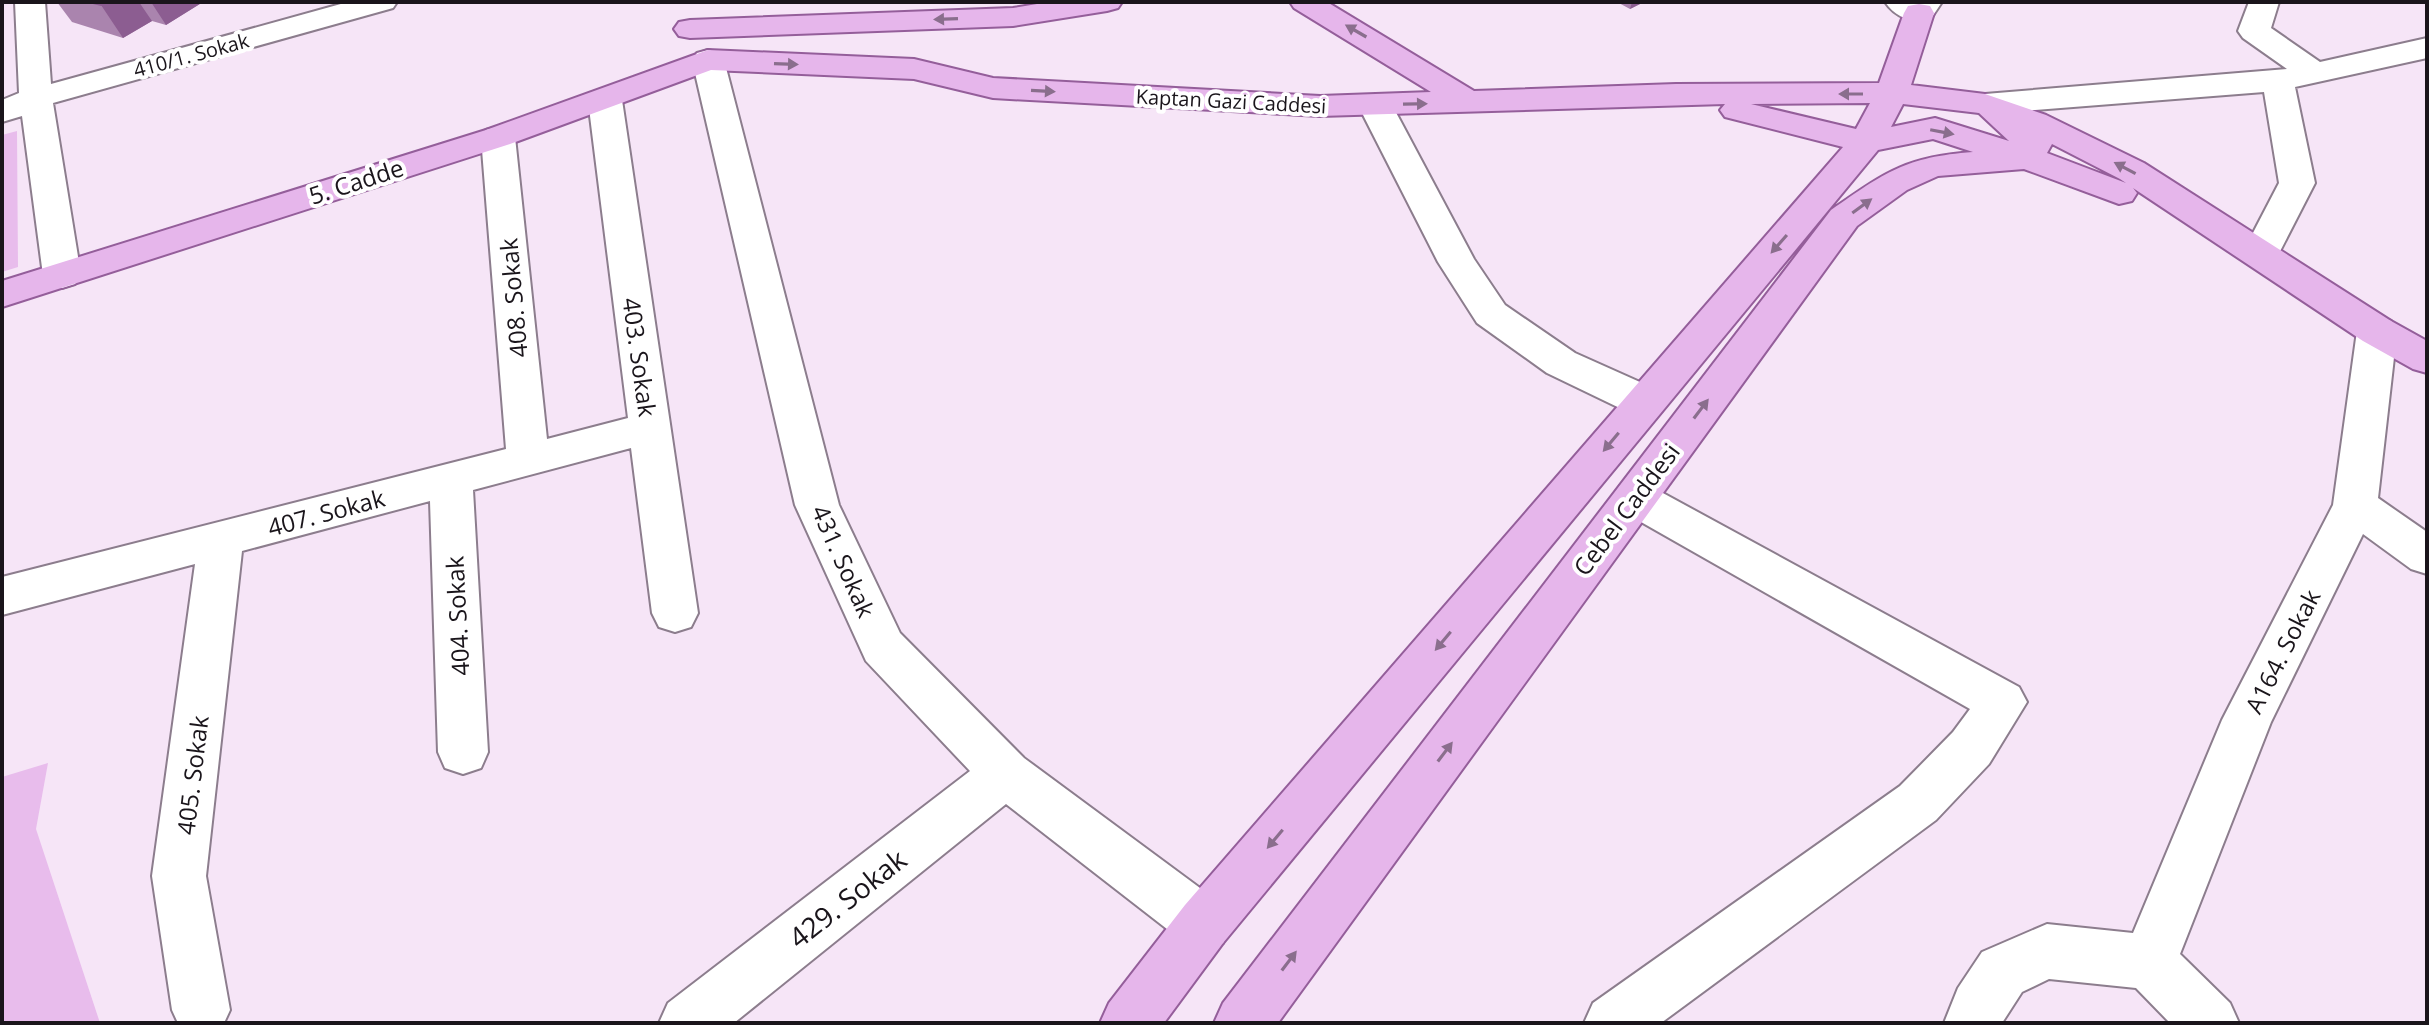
<svg xmlns="http://www.w3.org/2000/svg" width="2429" height="1025" font-family="'Open Sans',sans-serif">
	<rect width="100%" height="100%" fill="#f6e5f7"/>
	<path fill="#e8bcec" d="M17 131 18 267 2 272V135Z
		M48 763 36 829 100 1023H2V777Z"/>
	<g fill="none" stroke-linecap="round" stroke-linejoin="round">
		<g stroke="#8c7d8d" stroke-width="4">
			<path id="minor" d="M15 2H45L51 84 348 2H397L393 8 53 103 81 275 75 284 62 288 49 284 43 275 22 116 2 122V100L19 93Z
				M1885 2H1942L1930 20C1913 24 1895 17 1885 2Z
				M2249 2H2279L2271 28 2320 62 2427 38V58L2295 87 2315 183 2274 263 2261 266 2248 263 2242 254 2279 183 2264 92 1985 114 1973 111 1968 104 1973 97 1985 94 2287 69 2243 38 2238 31Z
				M708 50 719 53 724 60 839 505 900 633 1024 758 1223 905 1231 924 1223 943 1204 951 1185 943 1006 804 734 1023H659L668 1003 970 771 866 661 795 505 692 60 697 53Z
				M605 90 617 93 622 100 698 613 691 627 675 632 659 627 652 613 631 448 473 490 488 752 481 768 463 774 445 768 438 752 430 501 242 551 206 876 230 1010 224 1023H178L172 1010 152 876 195 564 2 615V577L506 449 481 137 486 130 498 127 510 130 515 137 547 439 628 418 588 100 593 93Z
				M1375 95 1387 98 1392 105 1474 259 1505 305 1575 353 1660 391 1666 402 1660 413 1645 417 1630 413 1547 373 1477 323 1438 262 1358 105 1363 98Z
				M2377 317 2391 321 2397 331 2378 498 2427 532V574L2411 569 2363 534 2271 722 2180 954 2230 1003 2239 1023H2170L2136 988 2049 979 2022 992 2002 1023H1944L1958 988 1982 952 2047 924 2133 933 2222 720 2333 505 2357 331 2363 321Z
				M1635 481 1650 486 2019 687 2027 702 1989 764 1936 820 1661 1023H1584L1593 1003 1900 786 1953 732 1970 709 1620 510 1613 498 1620 486Z"/>
		</g>
		<g stroke="#945e9a" stroke-width="4">
			<path id="major" d="M1049 2H1122L1118 8 1107 11 1013 26 690 38 679 36 674 29 679 22 690 20 1013 8Z
				M1290 2H1327L1474 91 1676 84 1879 83 1904 13 1908 6 1919 4 1930 6 1934 13 1911 85 1985 94 2046 115 2144 163 2391 321 2427 341V373L2413 369 2363 341 2133 188 2137 193 2132 201 2119 204 2024 169 1938 176 1907 190 1857 226 1278 1023H1214L1223 1003 1831 210C1886 172 1905 157 1973 152L1933 139 1878 150 1223 943 1164 1023H1100L1109 1003 1185 905 1843 147 1725 117 1720 110 1725 104 1320 116 993 98 914 79 711 70 510 144 2 307V281L486 130 708 50 914 59 993 78 1320 96 1431 92 1294 8ZM1870 103 1856 129 1751 104ZM1903 104 1979 113 2009 141 1935 118 1891 127ZM2052 144 2120 179 2126 183 2047 153Z"/>
		</g>
		<use href="#minor" fill="#fff" fill-rule="evenodd"/>
		<use href="#major" fill="#e6b6eb" fill-rule="evenodd"/>
	</g>
	<path fill="#aa84ae" d="M57 2H203L166 25 152 21 123 38 72 22Z
		M1617 2H1644L1630 9Z"/>
	<path fill="#8c5d91" d="M106 2H139L152 21 123 38 101 5Z
		M151 2H203L166 25Z
		M1632 2H1644L1630 9Z"/>
	<path fill="#5e2365" stroke="#8c5d91" stroke-width="2" d="M89 2H106L101 5Z"/>
	<defs><path id="oneway-solid" d="M-6-.8H1V-3.2L6.5 0L1 3.2V.8H-6Z" transform="scale(2)"/></defs>
	<g fill="#8a6e8d">
		<use href="#oneway-solid" transform="translate(946 19) rotate(178)"/>
		<use href="#oneway-solid" transform="translate(1356 31) rotate(-150)"/>
		<use href="#oneway-solid" transform="translate(786 64) rotate(2)"/>
		<use href="#oneway-solid" transform="translate(1043 91) rotate(3)"/>
		<use href="#oneway-solid" transform="translate(1851 94) rotate(180)"/>
		<use href="#oneway-solid" transform="translate(1415 104) rotate(-1)"/>
		<use href="#oneway-solid" transform="translate(1942 132) rotate(11)"/>
		<use href="#oneway-solid" transform="translate(2125 168) rotate(-152)"/>
		<use href="#oneway-solid" transform="translate(1862 206) rotate(-36)"/>
		<use href="#oneway-solid" transform="translate(1779 244) rotate(131)"/>
		<use href="#oneway-solid" transform="translate(1701 409) rotate(-53)"/>
		<use href="#oneway-solid" transform="translate(1611 442) rotate(130)"/>
		<use href="#oneway-solid" transform="translate(1443 641) rotate(130)"/>
		<use href="#oneway-solid" transform="translate(1445 752) rotate(-53)"/>
		<use href="#oneway-solid" transform="translate(1275 839) rotate(130)"/>
		<use href="#oneway-solid" transform="translate(1289 961) rotate(-53)"/>
	</g>
	<g text-anchor="middle" dominant-baseline="central" stroke-width="8" stroke-linejoin="round" paint-order="stroke">
		<g font-size="20" fill="#1a151b" stroke="#fff">
			<text transform="translate(191 55) rotate(-15)">410/1. Sokak</text>
			<text transform="translate(1231 101) rotate(3)">Kaptan Gazi Caddesi</text>
		</g>
		<g font-size="24" fill="#1a151b" stroke="#fff">
			<text transform="translate(356 181) rotate(-18)">5. Cadde</text>
			<text transform="translate(513 298) rotate(-95)">408. Sokak</text>
			<text transform="translate(640 357) rotate(82)">403. Sokak</text>
			<text transform="translate(1626 509) rotate(-53)">Cebel Caddesi</text>
			<text transform="translate(326 512) rotate(-15)">407. Sokak</text>
			<text transform="translate(844 561) rotate(66)">431. Sokak</text>
			<text transform="translate(457 616) rotate(-93)">404. Sokak</text>
			<text transform="translate(2282 651) rotate(-63)">A164. Sokak</text>
			<text transform="translate(192 775) rotate(-83)">405. Sokak</text>
		</g>
		<g font-size="28" fill="#1a151b" stroke="#fff">
			<text transform="translate(847 898) rotate(-38)">429. Sokak</text>
		</g>
	</g>
	<rect width="2429" height="1025" fill="none" stroke="#1a151b" stroke-width="8"/>
</svg>
